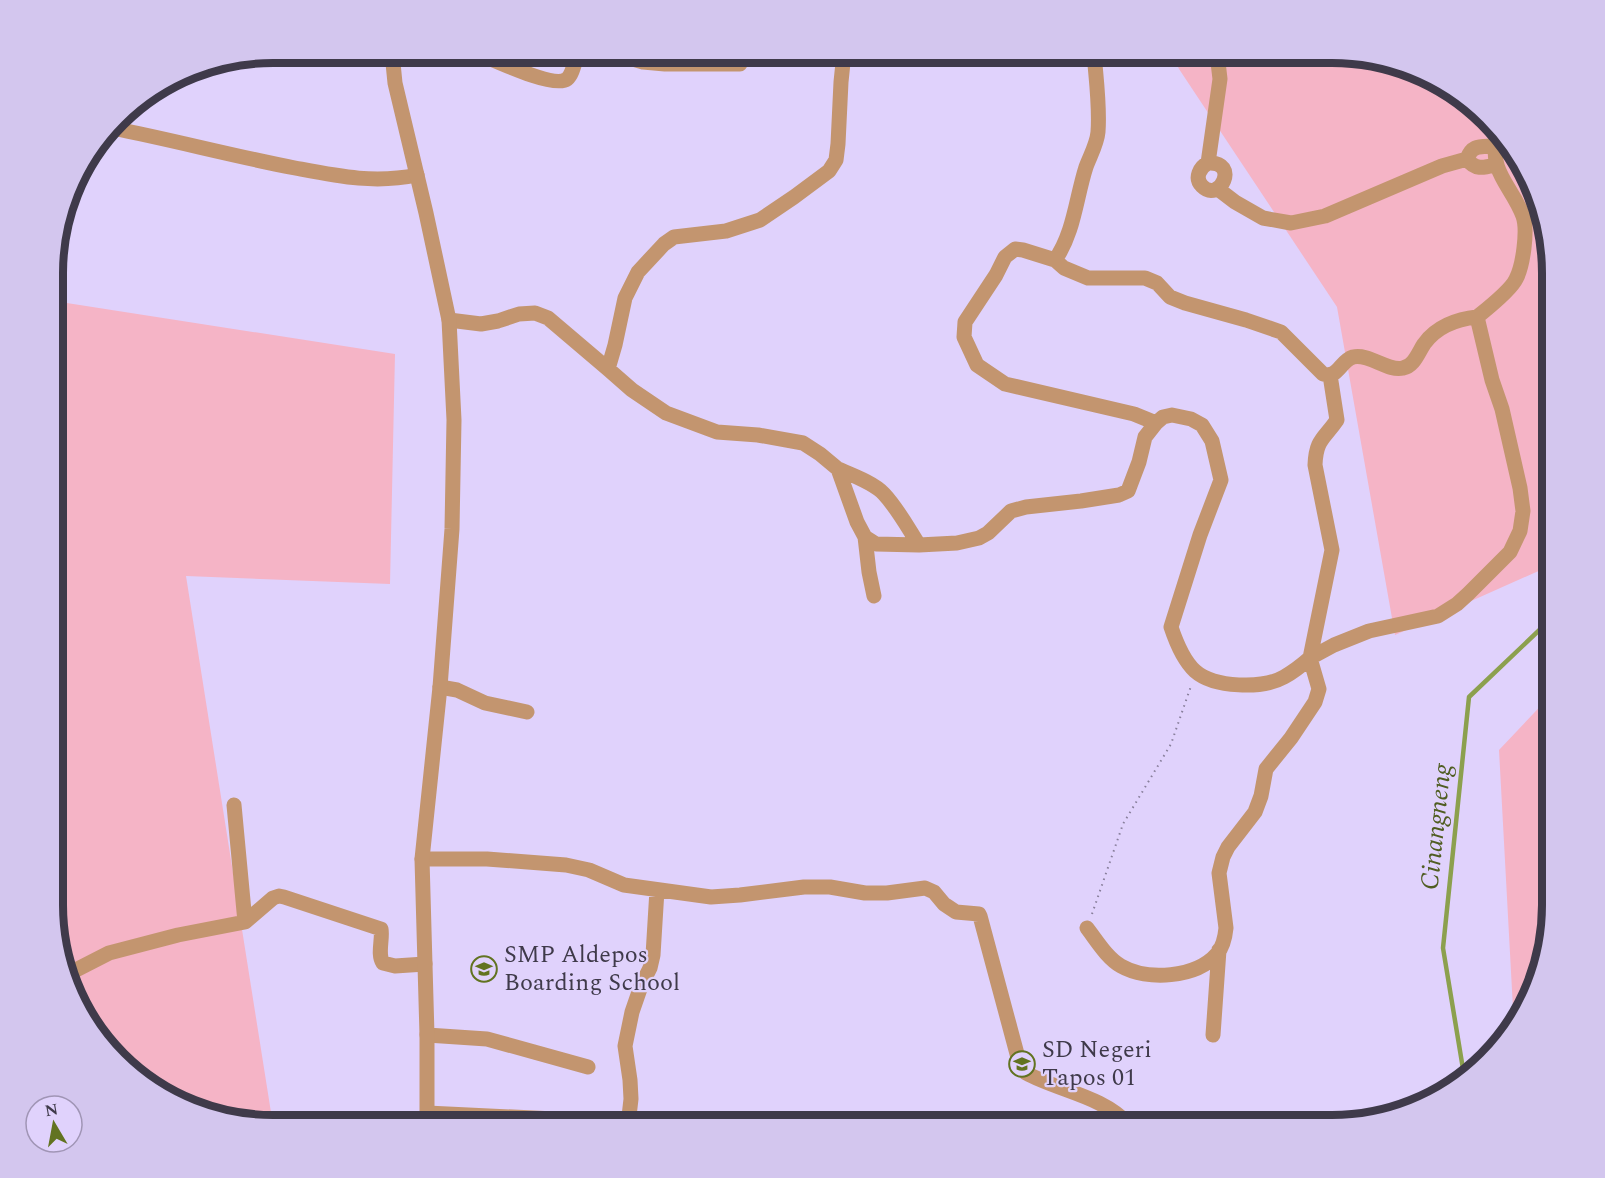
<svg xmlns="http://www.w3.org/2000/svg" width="1605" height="1178" font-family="Spectral,serif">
	<rect width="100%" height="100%" fill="#e0d2fc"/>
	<path fill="#f5b4c6" d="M1171 53H1346L1416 69 1466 98 1530 175 1552 259V565L1395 635 1337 307 1179 69Z
		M54 301 395 354 390 584 186 576 273 1125H259L189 1109 139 1080 82 1015 54 933Z
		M1552 694V919L1536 989 1514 1027 1499 750Z"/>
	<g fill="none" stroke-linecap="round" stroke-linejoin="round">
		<path stroke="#8ca04e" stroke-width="4.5" d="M1464 1075 1443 948 1469 697 1552 618"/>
		<path stroke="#887f9b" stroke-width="2" stroke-dasharray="1.5 4.5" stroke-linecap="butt" d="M1092 914 1123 824 1171 744 1191 686"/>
		<path stroke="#c3956f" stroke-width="15" d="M477 53C492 59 554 89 567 79 573 74 575 60 578 53
			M613 53 643 62 665 64H740
			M1094 53C1096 79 1100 106 1098 132 1097 144 1090 156 1086 167 1076 198 1074 233 1055 260L1023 250 1015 249 1005 257 996 275 965 322 964 337 977 365 1005 384 1134 414 1156 423
			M112 128C173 140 233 156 295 168 337 176 374 184 417 175
			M1467 159C1472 144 1481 147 1495 146
			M1208 163C1240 161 1220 204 1202 186 1194 178 1200 167 1208 163L1220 79 1218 62 1214 53
			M1218 189 1235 202 1263 218 1291 223 1325 216 1442 166 1467 159C1475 170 1483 168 1495 165
			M1055 260 1064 268 1088 278H1145L1157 283 1170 297 1185 303 1246 320 1281 332 1323 374C1338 379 1340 361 1353 357 1369 353 1388 372 1403 368 1414 366 1418 353 1424 344 1436 327 1457 319 1477 317
			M449 320 481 324 498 321 519 314 535 313 548 318 608 369 632 390 666 413 717 432 758 435 803 443 820 454 838 469 857 522 865 537 876 544 919 545 957 543 979 538 988 533 1011 511 1026 507 1081 501 1119 495 1128 491 1139 462 1145 437 1156 423 1163 417 1172 415 1191 419 1202 425 1212 441 1221 480 1200 535 1171 627C1176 642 1183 660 1195 671 1214 688 1263 689 1284 677 1293 672 1302 665 1310 658L1332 550 1315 465C1316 439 1324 439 1337 420L1330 375
			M608 369 615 345 625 298 638 272 664 244 674 237 726 231 760 220 794 197 829 171 836 160 838 144 841 82 844 53
			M838 469C852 475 874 483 884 494 898 509 908 528 919 545
			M865 537 869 572 874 596
			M440 687 457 690 485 703 527 712
			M234 805 245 922
			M422 859H487L566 865 589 870 624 885 711 897 740 895 804 887H830L865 893H887L925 888 934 892 944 904 956 912 979 914 980 916 1020 1065 1026 1073C1059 1091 1103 1096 1129 1125
			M1087 928C1097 941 1107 958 1121 966 1147 981 1196 978 1217 954 1223 947 1225 938 1226 928L1219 873 1223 857 1228 847 1255 812 1261 796 1266 769 1291 738 1315 702 1319 689 1310 658 1334 645 1369 631 1438 616 1457 604 1468 594 1510 552 1520 531 1523 511 1520 488 1502 409 1492 380 1477 317C1487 309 1511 290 1516 279 1523 266 1528 230 1523 216 1512 186 1488 172 1497 136
			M68 974 109 953 178 935 245 922 273 898 279 896 284 897 381 929C383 939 377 954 383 963L395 966 425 964
			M427 1035 487 1039 588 1067
			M1213 1035 1219 950
			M427 1113 555 1119
			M628 1125 631 1099 630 1080 625 1046 632 1012 641 986 650 968 653 955 657 890"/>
		<path stroke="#c3956f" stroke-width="15" d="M392 53 395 83 426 213 449 320 454 420 452 529 440 687 422 859 427 1035V1125"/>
	</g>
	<defs>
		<g id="school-ring" transform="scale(1.35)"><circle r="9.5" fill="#e0d2fc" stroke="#627321" stroke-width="1.5"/><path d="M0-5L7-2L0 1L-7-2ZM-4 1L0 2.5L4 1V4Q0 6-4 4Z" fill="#627321"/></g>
	</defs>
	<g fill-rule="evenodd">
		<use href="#school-ring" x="484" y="969"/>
		<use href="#school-ring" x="1022" y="1064"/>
	</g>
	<g text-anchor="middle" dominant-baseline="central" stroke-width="4.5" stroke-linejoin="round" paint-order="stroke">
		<g font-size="24" fill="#3f3a4a" stroke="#e0d2fc" text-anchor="start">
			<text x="504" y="955">SMP Aldepos<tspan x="504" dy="28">Boarding School</tspan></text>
			<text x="1042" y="1050">SD Negeri<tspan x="1042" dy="28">Tapos 01</tspan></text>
		</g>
		<g font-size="26" font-style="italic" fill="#505d22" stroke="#e0d2fc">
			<text transform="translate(1436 827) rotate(-84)">Cinangneng</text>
		</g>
	</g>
	<path d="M0 0H1605V1178H0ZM273 63H1332A210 210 0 0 1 1542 273V905A210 210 0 0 1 1332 1115H273A210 210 0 0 1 63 905V273A210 210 0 0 1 273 63Z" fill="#d3c6ee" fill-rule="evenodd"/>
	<path fill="none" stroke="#3f3a4a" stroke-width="8" d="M273 63H1332A210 210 0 0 1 1542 273V905A210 210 0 0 1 1332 1115H273A210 210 0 0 1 63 905V273A210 210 0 0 1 273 63Z"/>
	<g transform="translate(54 1124) rotate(350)"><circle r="28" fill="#e0d2fc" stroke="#a095b5" stroke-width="1.5"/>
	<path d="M0-4.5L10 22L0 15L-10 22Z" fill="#627321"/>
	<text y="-9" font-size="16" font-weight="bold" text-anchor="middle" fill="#3f3a4a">N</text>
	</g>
</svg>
